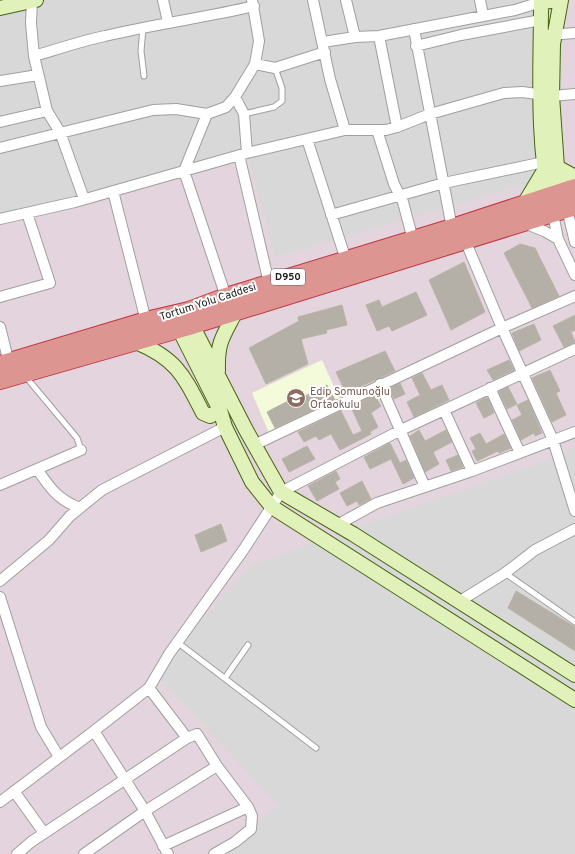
<svg xmlns="http://www.w3.org/2000/svg" width="575" height="854" font-family="Overpass,sans-serif">
	<rect width="100%" height="100%" fill="#ebeae1"/>
	<path fill="#d9d8d8" d="M0 0H575V854H0Z"/>
	<path fill="#e4d4dd" d="M564 0H575V447L552 458 251 565 154 673 279 806 205 854H0V222L247 153 275 257 560 175Z"/>
	<path fill="#f3fbdb" d="M322 360 341 402 269 433 252 393Z"/>
	<path fill="#b4b0a7" stroke="#bbb4a5" d="M520 244 535 248 559 296 532 308 504 253Z
		M464 262 485 312 451 330 429 280Z
		M416 292 427 315 392 331 389 326 377 331 366 305 379 300 382 307Z
		M342 305 347 325 326 330 327 333 301 339 308 364 266 384 249 348 299 321 298 317Z
		M575 315V330L571 332 575 342 564 347 553 326Z
		M534 324 541 340 519 351 512 333Z
		M385 351 395 371 346 393 336 372Z
		M509 360 514 370 493 380 487 370Z
		M550 370 560 391 556 393 566 415 552 422 532 378Z
		M422 373 431 390 442 385 449 400 414 417 407 402 420 395 412 378Z
		M400 383 405 394 394 399 389 388Z
		M327 385 335 400 275 428 267 412 292 399 293 402Z
		M508 387 517 404 507 409 499 392Z
		M374 395 381 406 371 413 378 427 370 432 371 434 340 450 331 434 319 440 316 436 304 442 298 432 341 411 353 435 362 431 351 407Z
		M485 398H488L494 413 484 418 476 403Z
		M528 400 542 433 535 436 534 433 521 440 512 420 522 415 517 405Z
		M419 430 425 441 446 430 452 442 433 452 439 464 425 472 410 436Z
		M480 433 486 444 504 434 511 448 499 453 498 451 477 461 472 451 476 449 470 438Z
		M390 443 400 463 406 460 414 478 403 484 391 459 370 469 364 457Z
		M307 446 315 459 289 472 282 459Z
		M458 455 463 467 451 471 446 460Z
		M336 471 340 479 335 482 339 489 317 501 308 486Z
		M362 481 371 499 359 505 357 501 347 506 340 493Z
		M221 524 227 541 201 552 195 535Z
		M516 591 575 627V651L508 608Z"/>
	<g fill="none" stroke-linecap="round" stroke-linejoin="round">
		<g stroke="#9f9f9f" stroke-width="7">
			<path id="lane" d="M143 28 141 51 144 76
				M244 114 274 107 282 101V88L275 68
				M26 377 77 438 81 450
				M505 573 575 622
				M177 642 316 748
				M225 678 248 645"/>
		</g>
		<g stroke="#9f9f9f" stroke-width="12">
			<path id="street" d="M32 0 31 23 34 56 47 111 60 132 84 199
				M163 0 168 22
				M313 0 330 79 345 130
				M346 0 355 37 379 36 397 127
				M480 0 483 15
				M414 29 452 228
				M549 35 575 33
				M379 36 515 10 541 2
				M323 42 355 37
				M416 46 461 35 541 20
				M34 56C58 49 81 41 105 36 154 24 204 18 254 6
				M255 64 275 68 325 52
				M0 81 38 75
				M235 97 244 114 247 153
				M207 114 184 171 226 297
				M0 122 47 111
				M377 130 394 184 403 202 413 240
				M307 139 346 260
				M0 148 153 110 176 109 207 114 226 107 235 97 255 64 259 41 252 0
				M239 155 269 283
				M113 191 146 321
				M567 209 575 242
				M553 214 558 239 575 275
				M331 215 444 183 544 162
				M0 219 75 202 247 153 345 130H386L397 127 430 114 504 93 522 92 552 96 575 94
				M524 223 544 231 558 239
				M465 240 502 328 553 440 575 511
				M0 297 50 283 27 213
				M0 327 9 363
				M380 384 425 487
				M490 388 520 453
				M444 410 472 471
				M254 445 502 328 575 296
				M37 469C50 488 58 500 80 508
				M0 485 81 450
				M337 525 377 503 472 471 575 432
				M0 581 49 540 70 516 102 490 225 427
				M0 597 41 727 59 757
				M460 601 505 573 535 550 575 529
				M149 688 169 654 244 549 281 492 401 430 575 349
				M94 731 149 688 187 738
				M14 791 44 833
				M0 802 94 731 145 811 168 854
				M163 846 248 807 217 766
				M17 854 31 842 187 738 197 734 217 766 145 811 84 854
				M214 854 235 842 251 829 252 816 248 807"/>
		</g>
		<g stroke="#466410" stroke-width="16">
			<path id="secondary" d="M561 0 553 44 552 96 557 167 565 202
				M0 8 36 0
				M557 167 575 177
				M524 204 545 169
				M551 206C536 140 541 70 541 2L561 0
				M190 315 192 325 246 430 281 492 353 534 575 675
				M177 320 179 329 220 410 225 427 252 482 272 507 575 700
				M136 342C177 359 184 376 203 413L210 416 220 410
				M218 371C217 341 223 337 236 311"/>
		</g>
		<g stroke="#c23542" stroke-width="20">
			<path id="highway" d="M0 365 146 321 189 311 226 297 452 228 575 188
				M0 380 192 325 575 206"/>
		</g>
		<use href="#lane" stroke="#fff" stroke-width="5"/>
		<use href="#street" stroke="#fff" stroke-width="10"/>
		<use href="#secondary" stroke="#e0f2b9" stroke-width="14"/>
		<use href="#highway" stroke="#dc9590" stroke-width="18"/>
	</g>
	<defs>
		<g id="school-disc" transform="scale(1)"><circle r="9.5" fill="#8d6e63" stroke="#fff"/><path d="M0-5L7-2L0 1L-7-2ZM-4 1L0 2.5L4 1V4Q0 6-4 4Z" fill="#fff"/></g>
	</defs>
	<g fill-rule="evenodd">
		<use href="#school-disc" x="296" y="398"/>
	</g>
	<g text-anchor="middle" dominant-baseline="central" stroke-width="4" stroke-linejoin="round" paint-order="stroke">
		<rect fill="#fff" stroke="#5f5f5f" stroke-width="1" x="271" y="269" width="34" height="16" rx="3"/>
		<g font-size="10" font-weight="bold" fill="#1b1b1b">
			<text x="288" y="277">D950</text>
		</g>
		<g font-size="11" fill="#1b1b1b" stroke="#fff">
			<text transform="translate(208 302) rotate(-18)">Tortum Yolu Caddesi</text>
		</g>
		<g font-size="11" fill="#785e54" stroke="#fff" text-anchor="start">
			<text x="310" y="392">Edip Somunoğlu<tspan x="310" dy="13">Ortaokulu</tspan></text>
		</g>
	</g>
</svg>
